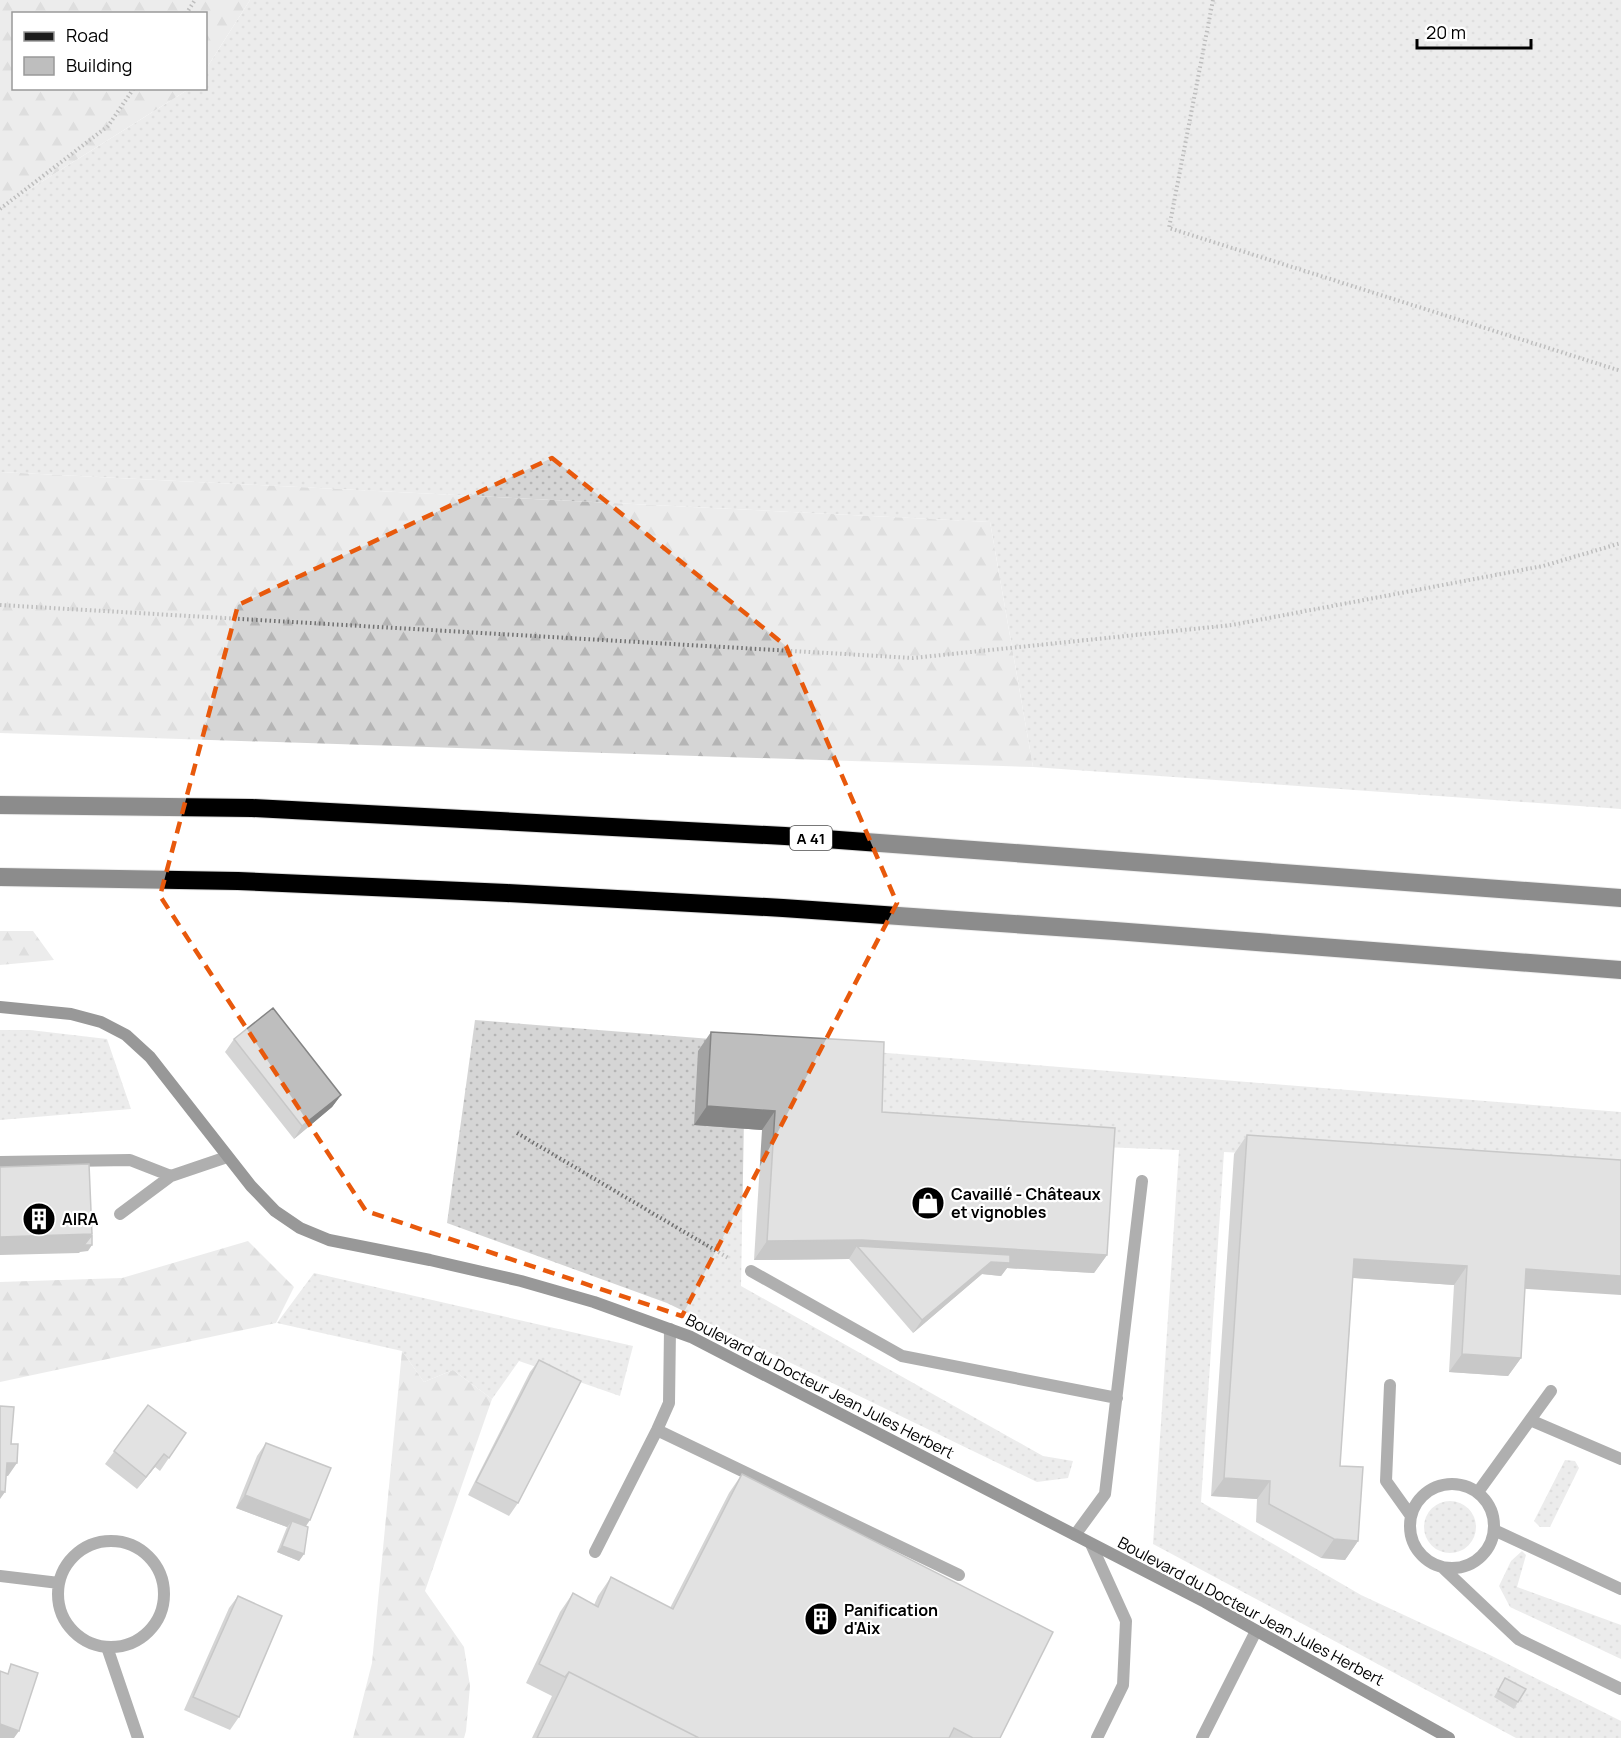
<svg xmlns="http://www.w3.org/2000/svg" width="1621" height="1738" font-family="Manrope,sans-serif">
	<defs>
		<pattern id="grass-dots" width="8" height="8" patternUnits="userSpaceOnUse" patternTransform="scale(1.5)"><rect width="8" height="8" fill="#d5d5d5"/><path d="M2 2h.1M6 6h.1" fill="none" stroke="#b5b5b5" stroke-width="1.8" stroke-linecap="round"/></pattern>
		<pattern id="forest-firs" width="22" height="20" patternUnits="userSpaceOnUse" patternTransform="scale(1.5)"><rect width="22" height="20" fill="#d5d5d5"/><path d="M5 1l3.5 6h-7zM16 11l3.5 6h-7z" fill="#b5b5b5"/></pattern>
	</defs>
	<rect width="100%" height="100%" fill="#fff"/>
	<path fill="url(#grass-dots)" d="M250 0H1621V809L1033 767 990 522 0 472V208L189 89 206 88V69Z
		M475 1020 1621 1112V1170L1224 1152 1201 1502 1361 1595 1490 1655 1621 1721V1738H1516L1153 1544 1179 1150 1102 1147 744 1118 741 1286 1043 1456 1073 1461 1068 1478 1037 1482 667 1303 447 1223Z
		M0 1030H30L107 1039 131 1109 0 1120Z
		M314 1273 633 1346 620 1396 519 1361 492 1399 453 1370 424 1382 402 1351 277 1323Z
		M1565 1460 1575 1461 1579 1468 1550 1527H1540L1534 1521Z
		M1424 1527a26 26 0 1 1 52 0a26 26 0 1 1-52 0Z
		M1522 1551 1526 1555 1517 1587 1621 1625V1659L1510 1607 1499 1586 1511 1561Z"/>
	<path fill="url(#forest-firs)" d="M0 0H250L206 69V14H14V88L189 89 0 208Z
		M0 472 990 522 1033 767 0 733Z
		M0 931H33L54 960 0 965Z
		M248 1241 294 1287 276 1323 0 1382V1282L122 1278Z
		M402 1351 424 1382 453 1370 492 1399 425 1591 464 1647 470 1686 466 1731 464 1738H353L372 1663Z"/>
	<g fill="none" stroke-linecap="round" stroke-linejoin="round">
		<g stroke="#dbdbdb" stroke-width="20">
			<path id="highway" d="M0 805 252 808 785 836 1621 898
				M0 877 238 881 507 893 783 908 1115 931 1621 970"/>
		</g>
		<path stroke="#707070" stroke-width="4" stroke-dasharray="1.5 3" stroke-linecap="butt" d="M1213 0 1169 228 1621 371
			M186 14 195 0
			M0 209 108 126 134 88
			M0 605 913 658 1232 625 1543 566 1621 543
			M517 1133 730 1259"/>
		<path stroke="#4e4e4e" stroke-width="12" d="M0 1162 130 1160 171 1176 227 1157
			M120 1214 171 1176
			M751 1271 902 1356 1117 1398
			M1390 1385 1386 1481 1411 1516
			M1530 1420 1621 1459
			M657 1430 959 1575
			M1410 1526a42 42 0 1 1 84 0a42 42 0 1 1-84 0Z
			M1478 1492 1551 1391
			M1494 1530 1621 1589
			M1075 1535 1105 1494 1142 1181
			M1091 1544 1126 1621 1123 1685 1097 1738
			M595 1552 657 1430 669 1403 670 1329
			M1443 1568 1518 1639 1621 1689
			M107 1647 138 1738
			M1202 1738 1256 1631"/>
		<path stroke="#4e4e4e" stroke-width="12" d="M58 1594a53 53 0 1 1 106 0a53 53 0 1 1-106 0Z
			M0 1576 59 1583"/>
		<path stroke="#1b1b1b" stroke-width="12" d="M0 1007 71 1014 101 1022 126 1035 150 1057 251 1186 275 1211 300 1228 329 1240 430 1260 521 1281 594 1302 691 1337 1205 1602 1449 1738"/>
		<use href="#highway" stroke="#000" stroke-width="18"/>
	</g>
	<path fill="#a3a3a3" d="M711 1032 882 1112 1107 1255 1094 1273 1007 1268 1001 1276 982 1274 913 1333 849 1259 754 1260 762 1130 694 1125 698 1051Z
		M234 1039 341 1095 332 1107 294 1139 225 1052Z
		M1247 1135 1525 1289 1521 1358 1508 1376 1449 1372 1454 1285 1353 1278 1340 1466 1358 1541 1345 1560 1321 1558 1256 1522 1257 1499 1211 1496 1234 1154Z
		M539 1360 518 1503 509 1516 468 1495 530 1372Z
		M148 1405 186 1433 160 1471 155 1467 137 1489 105 1464Z
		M266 1443 306 1526 304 1554 299 1561 277 1552 287 1527 236 1508 257 1456Z
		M742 1474 1000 1738H532L552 1696 526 1683 560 1612 573 1593 594 1605 598 1596 611 1577 670 1608 729 1493Z
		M238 1596 239 1717 230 1730 184 1710 229 1608Z
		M1505 1678 1518 1702 1514 1709 1494 1697Z"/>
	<path fill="#858585" d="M341 1095 332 1107 294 1139 302 1126Z
		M707 1106 775 1111 762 1130 694 1125Z
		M92 1234 84 1245H92L88 1251 80 1252 79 1253 0 1255V1237Z
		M862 1240 1107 1255 1094 1273 1007 1268 1001 1276 982 1274 913 1333 922 1320 857 1246 849 1259 754 1260 767 1241Z
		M1354 1259 1467 1266 1454 1285 1341 1277Z
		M1526 1269 1621 1276V1295L1513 1288Z
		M1462 1354 1521 1358 1508 1376 1449 1372Z
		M164 1454 155 1467 137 1489 146 1477Z
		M7 1463H17L8 1476H0Z
		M1224 1478 1270 1481 1257 1499 1211 1496Z
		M0 1491 5 1492 0 1499Z
		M245 1495 310 1520 302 1532 292 1521 287 1527 236 1508Z
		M1334 1539 1358 1541 1345 1560 1321 1558Z
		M282 1546 304 1554 299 1561 277 1552Z
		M0 1724 19 1731 14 1738H0Z"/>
	<path fill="#bebebe" stroke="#858585" stroke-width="1.5" d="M273 1008 341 1095 302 1126 234 1039Z
		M711 1032 884 1042 882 1112 1115 1128 1107 1255 862 1240 767 1241 775 1111 707 1106Z
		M1247 1135 1621 1160V1276L1526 1269 1521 1358 1462 1354 1467 1266 1354 1259 1340 1466 1363 1467 1358 1541 1334 1539 1269 1504 1270 1481 1224 1478Z
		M89 1164 92 1234 0 1237V1167Z
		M92 1235V1245H84Z
		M857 1246 1010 1255V1263L991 1262 922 1320Z
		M539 1360 581 1381 518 1503 476 1482Z
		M148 1405 186 1433 169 1458 164 1454 146 1477 114 1451Z
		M0 1406 14 1407 11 1444H18L17 1463H7L5 1492 0 1491Z
		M266 1443 331 1468 310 1520 245 1495Z
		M742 1474 1053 1632 1000 1738H973L954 1728 949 1738H699L569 1672 565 1677 539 1664 573 1593 598 1607 611 1577 673 1609Z
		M292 1521 308 1527 304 1554 282 1546Z
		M238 1596 282 1616 239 1717 193 1697Z
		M11 1664 38 1673 19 1731 0 1724V1671L8 1674Z
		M569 1672 699 1738H537Z
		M1505 1678 1526 1689 1518 1702 1498 1691Z"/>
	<path d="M0 0H1621V1738H0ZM552 458 786 646 897 903 682 1316 366 1211 160 896 238 605Z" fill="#fff" fill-opacity=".55" fill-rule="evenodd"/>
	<path fill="none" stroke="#e8590c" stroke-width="4.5" stroke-dasharray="12 8" stroke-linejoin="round" d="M552 458 786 646 897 903 682 1316 366 1211 160 896 238 605Z"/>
	<defs>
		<g id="shop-disc" transform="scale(1.725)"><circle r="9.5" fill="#000" stroke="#fff"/><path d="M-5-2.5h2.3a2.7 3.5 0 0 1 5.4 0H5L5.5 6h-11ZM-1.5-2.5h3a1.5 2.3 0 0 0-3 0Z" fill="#fff"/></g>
		<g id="building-disc" transform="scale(1.725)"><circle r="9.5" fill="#000" stroke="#fff"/><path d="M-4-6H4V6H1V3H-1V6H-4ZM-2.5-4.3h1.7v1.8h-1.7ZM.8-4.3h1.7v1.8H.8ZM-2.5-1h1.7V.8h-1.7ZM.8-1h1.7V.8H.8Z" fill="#fff"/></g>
	</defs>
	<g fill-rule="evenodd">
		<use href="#shop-disc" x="928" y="1203"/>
		<use href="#building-disc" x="39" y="1219"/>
		<use href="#building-disc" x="821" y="1619"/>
	</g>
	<g text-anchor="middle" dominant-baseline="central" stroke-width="4.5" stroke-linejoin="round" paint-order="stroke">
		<rect fill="#fff" stroke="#4c4c4c" stroke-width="1.5" x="790" y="826" width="42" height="24" rx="4.5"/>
		<g font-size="15" font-weight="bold" fill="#000">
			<text x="811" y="838">A 41</text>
		</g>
		<g font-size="16" font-weight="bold" fill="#000" stroke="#fff" text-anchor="start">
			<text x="951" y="1194">Cavaillé - Châteaux<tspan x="951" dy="18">et vignobles</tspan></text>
			<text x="62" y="1219">AIRA</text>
			<text x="844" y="1610">Panification<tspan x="844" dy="18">d'Aix</tspan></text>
		</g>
		<g font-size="16" fill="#000" stroke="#fff">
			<text transform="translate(820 1386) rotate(27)">Boulevard du Docteur Jean Jules Herbert</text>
			<text transform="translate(1251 1611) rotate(28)">Boulevard du Docteur Jean Jules Herbert</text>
		</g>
	</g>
	<rect x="12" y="12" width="195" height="78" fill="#ffffff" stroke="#999999" stroke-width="1.5"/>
	<rect x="24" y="32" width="30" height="9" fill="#1b1b1b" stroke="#999999" stroke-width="1.5"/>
	<text x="66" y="42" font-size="18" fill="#000000">Road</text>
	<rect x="24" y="57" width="30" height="18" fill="#bebebe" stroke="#999999" stroke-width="1.5"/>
	<text x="66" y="72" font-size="18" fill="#000000">Building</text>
	<path d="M1417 39v9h114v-9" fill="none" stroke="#000000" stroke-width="3"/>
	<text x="1426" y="39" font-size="18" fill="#000000" stroke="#ffffff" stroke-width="4.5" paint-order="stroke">20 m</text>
</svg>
